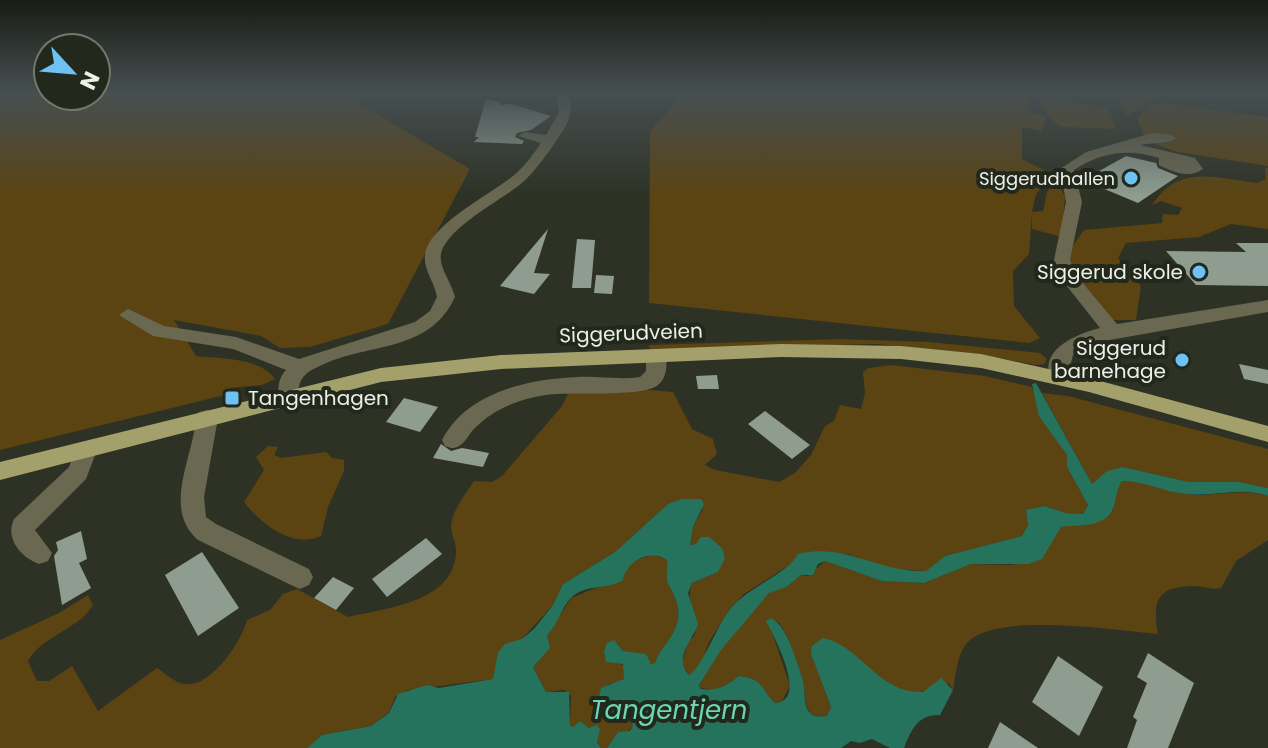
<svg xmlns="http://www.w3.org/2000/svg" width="1268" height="748" font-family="Poppins,sans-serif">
	<rect width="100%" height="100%" fill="#2d3225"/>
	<path fill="#5b4312" d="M0 92 96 96V92H339L470 169 388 324 310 347 280 348 261 336 174 320 196 356C220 359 260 357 275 379L262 385 230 388 229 394 0 450Z
		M686 92H1050V98L1109 109 1116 129 1063 127C1052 123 1045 110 1040 100L1045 97 1026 95 1030 112 1046 116 1042 131 1022 127V159L1053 175 1036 194 1032 212 1043 211 1047 192 1061 174 1067 189 1055 187 1061 189 1065 197 1062 237 1032 229V213L1029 254 1013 271 1014 306 1040 338 1029 343 649 303 650 131Z
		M1117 92H1163L1127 116Z
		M1159 103 1268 117V166L1178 152 1146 141 1137 119 1148 106Z
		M1265 167 1268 168V229L1231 224 1199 237 1126 243 1118 258 1141 286 1136 320H1107L1072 274 1067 254 1084 230 1162 223 1163 214 1178 215 1182 208 1161 201 1152 205C1179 164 1215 178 1257 183L1266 179Z
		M840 339 929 342 1040 353 1047 359 1044 364 1036 365 977 354 877 344 650 350 649 345Z
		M891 365 985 376 1032 387 1048 425 1067 455V467L1088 505 1083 514 1066 513 1044 506 1026 510 1028 525 1022 536 945 556 926 571 889 569 848 554 794 562 744 594 729 610 709 642 699 669 689 675 682 663 688 642 695 635C695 616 686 599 692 583L718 572 696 544 690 545 693 527 703 509 681 499 668 504 615 552 563 584 553 605 522 639 494 679 408 690 395 697 389 712 371 726 322 735 307 748H0V640L59 613 88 595 93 605C78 630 43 635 28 661L37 681H49L72 666 98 711 157 668C165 673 175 683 184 684 210 689 242 641 247 620L270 610 283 594 297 589 348 617C385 608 456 603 456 550 456 542 451 534 451 526 452 511 466 493 474 481L492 482 502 476 562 406 571 388 620 387 673 392 692 429 713 439 717 454 705 465 715 470 779 482 795 473 811 455 825 426 834 421 840 405 861 409 865 393 863 372 868 368Z
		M1042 393 1068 396 1268 449V488L1239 482H1189L1123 467 1101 477 1092 484Z
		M268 446 278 447 274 455 281 458 326 452 332 458 344 460V471L328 507 321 536C293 549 261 524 244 502L264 470 256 457Z
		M1122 481C1145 481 1164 491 1186 494 1216 498 1236 487 1268 496V540L1236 561 1221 588C1212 590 1205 587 1196 586 1157 586 1152 600 1158 634 1117 631 995 611 967 643 957 654 956 675 953 690L949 683C938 685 929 691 919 692 891 695 862 664 843 647L811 654 831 707 827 716C801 719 807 698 803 681 800 668 786 628 777 621L772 632 790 686 782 701 775 703C760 689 765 679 739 676 726 686 716 693 699 687 707 665 749 609 768 594 778 587 791 583 801 575L808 576 825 561 882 581 924 583 971 564 1011 565 1041 559 1061 526 1082 525 1113 510 1117 489Z
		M653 555 667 559C668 567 665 578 668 584 677 599 683 613 674 631 668 644 659 649 655 663L651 664 647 658 623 651 617 643 618 663 625 666 624 679 619 683 608 684 616 713 629 716 633 726C627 735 616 734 607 748H601L589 728 580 721 573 727 570 725 571 696 564 690 546 692 533 667 546 650 547 635 571 598 623 577C627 563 640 558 653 555Z"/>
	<path fill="#26735d" d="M1036 383 1092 484 1107 471 1123 467 1189 482H1239L1268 488V496C1240 486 1214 497 1186 494 1164 492 1145 481 1122 481 1116 490 1117 497 1114 506 1106 529 1079 524 1061 527L1042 559 1028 564H971L924 583 882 581 825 561 818 564 813 575H801L786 587 769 593 721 650 699 685 701 689C718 691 726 686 739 676 765 679 760 689 775 703 809 701 774 636 766 621L771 618C787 626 796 659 802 677 808 695 798 720 827 716L831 707 811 654 812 646 823 638C860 645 878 694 923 692L941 678 953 690 940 715C918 714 911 730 904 748H890L872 739 860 743 851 741 841 748H607L618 732 630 731 633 726 629 716 600 711 597 706 601 688 624 679 623 664 606 662 604 651 607 643 614 640 623 651 646 654 651 664 655 663C659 649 668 644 674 631 683 613 677 599 668 584 665 578 668 567 667 560 650 548 626 562 623 580 608 590 587 584 573 596 561 606 559 624 547 635L550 648 533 667 546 692H569L570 725 573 727 580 721 589 728 597 725 600 729 597 742 601 748H307L322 735 371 726 389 713 398 694 427 685 439 688 493 679 498 652 505 644 522 639 534 629 553 605 563 584 615 552 668 504 681 499H701L704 504 693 527 690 545 696 544 701 537H709L722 548 725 558 718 572 692 583 688 593 698 624C692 642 673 657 689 675 701 670 718 623 731 608 749 587 790 572 798 554 844 542 879 573 926 571L945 556 1022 536 1028 525 1026 510 1044 506 1066 513 1083 514 1088 505 1067 467V455L1039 416 1032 384Z"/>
	<path fill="#8f9d90" d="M486 99 500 102V105L511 104 551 116 531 130 517 133 515 137 524 141 522 144 474 142 479 137H475Z
		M1126 156 1156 163 1158 168 1178 176 1138 203 1083 180Z
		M548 229 534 273 550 274 534 294 500 286Z
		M577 239 595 240 591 288H572Z
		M1236 243H1268V286L1196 285 1166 251 1246 252Z
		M596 275 614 276 612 294 594 293Z
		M1239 364 1268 370V384L1244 379Z
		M717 375 719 389H698L696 376Z
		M404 398 438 407 420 432 386 422Z
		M765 411 810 445 792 459 748 424Z
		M441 444 451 451 462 448 489 453 483 467 433 458Z
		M81 531 87 559 79 563 91 588 62 605 54 556 58 550 56 542Z
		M426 538 442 554 387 597 372 579Z
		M202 552 239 608 198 636 165 575Z
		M333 577 354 588 336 610 314 598Z
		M1148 653 1194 683 1168 748H1127L1137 720 1133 717 1147 683 1137 677Z
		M1058 656 1103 687 1079 736 1032 702Z
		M1000 722 1038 748H988Z"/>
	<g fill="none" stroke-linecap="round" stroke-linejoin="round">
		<path fill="#6a6850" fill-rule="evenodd" d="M555 92H567C575 110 569 122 558 138 548 153 537 169 523 182 502 200 453 224 442 250 436 265 452 282 455 297 429 353 371 342 322 365 315 368 306 372 302 379 297 385 300 395 296 402H282C276 392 278 378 286 370L233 349 153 336 119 315 128 309 164 326 236 337 299 359 415 322 430 311 437 297C435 283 423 269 425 255 428 226 491 194 513 176 524 167 533 155 541 143L518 136 525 132 546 135 559 112Z
			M1152 133 1169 134 1176 138C1168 145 1151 142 1140 145L1195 158 1203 169C1189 179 1173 172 1159 165V158C1128 148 1101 152 1074 170L1082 202 1070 260 1076 275 1117 324 1268 300V312L1087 344 1073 355 1066 383H1052C1036 350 1076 334 1100 328L1059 276 1054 260 1066 202 1060 169 1086 152Z
			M656 349 666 356C667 366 667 378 658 385 642 398 571 391 546 395 519 399 493 409 474 429 468 435 465 444 457 447 452 449 451 448 445 446L442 440C467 392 528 379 578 377 598 376 619 380 640 377L646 371V356Z
			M207 410 215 412 218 418 204 497 206 517 216 524 309 569 313 577 309 585 300 589 291 585 198 540C162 509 193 458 196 418L199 412Z
			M86 441 94 444 97 450 86 479 35 530 52 553 48 561 39 564C20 557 5 538 14 519L69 467 78 444Z"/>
		<path fill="#a4a06c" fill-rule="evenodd" d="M781 344 901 346 981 354 1089 378 1268 426V442L1089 392 981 368 901 359 781 357 501 369 381 382 0 480V462L381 368 501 355Z"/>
	</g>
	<linearGradient id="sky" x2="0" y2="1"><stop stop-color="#191c14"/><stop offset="0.47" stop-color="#464f51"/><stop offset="1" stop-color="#464f51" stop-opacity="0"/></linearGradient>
	<rect width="1268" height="197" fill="url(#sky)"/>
	<g fill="#6dc2f3" stroke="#23281c" stroke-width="3">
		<circle cx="1131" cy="178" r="8"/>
		<circle cx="1199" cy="272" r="8"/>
		<circle cx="1182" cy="360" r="8"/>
		<rect x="224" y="390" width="16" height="16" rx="4"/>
	</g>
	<g text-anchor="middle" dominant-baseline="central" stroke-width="8" stroke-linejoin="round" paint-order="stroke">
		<g font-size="18" fill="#ecf0e8" stroke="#23281c" text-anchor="end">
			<text x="1115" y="178">Siggerudhallen</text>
		</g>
		<g font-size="20" fill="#ecf0e8" stroke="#23281c" text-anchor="end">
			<text x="1183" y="272">Siggerud skole</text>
			<text x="1166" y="348">Siggerud<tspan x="1166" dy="23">barnehage</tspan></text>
			<text x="248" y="398" text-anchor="start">Tangenhagen</text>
		</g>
		<g font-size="20" fill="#ecf0e8" stroke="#23281c">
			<text transform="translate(631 333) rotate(-2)">Siggerudveien</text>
		</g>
		<g font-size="26" font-style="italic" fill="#6ad6b4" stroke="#23281c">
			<text x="669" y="710">Tangentjern</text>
		</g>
	</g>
	<g transform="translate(72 72) rotate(116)"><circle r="38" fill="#23281c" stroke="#73786e" stroke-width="2"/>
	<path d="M0-6L14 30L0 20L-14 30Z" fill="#6dc2f3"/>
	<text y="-12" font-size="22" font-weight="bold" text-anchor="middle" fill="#ecf0e8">N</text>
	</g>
</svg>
